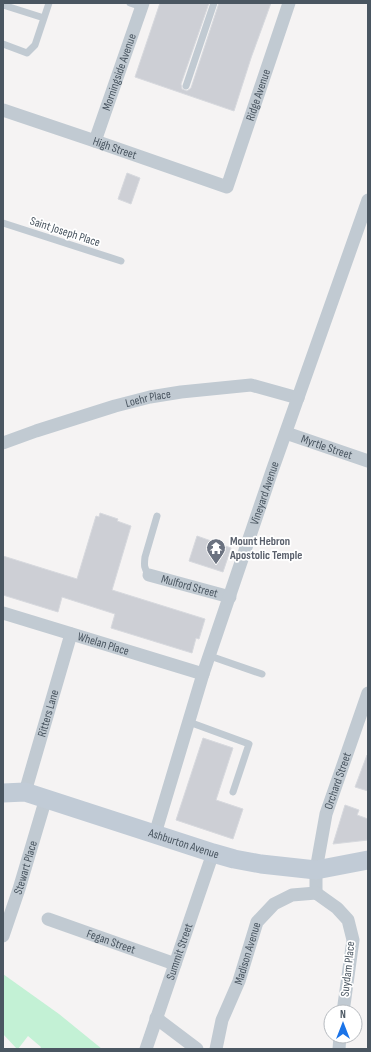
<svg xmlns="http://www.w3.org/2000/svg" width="371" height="1052" font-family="'Sofia Sans Condensed',sans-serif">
	<rect width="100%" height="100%" fill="#f5f3f3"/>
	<path fill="#c3f1d5" d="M3 974 59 1014 102 1049H40L41 1047 28 1036 18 1049H17L3 1034Z"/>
	<path fill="#cdcfd5" stroke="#d7d9de" d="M160 3H209L181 84 182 89 187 91 191 88 219 3H271L251 58 234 111 135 77Z
		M127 173 140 178 131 204 118 199Z
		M100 513 118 519 117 521 131 526 112 590 205 619 199 639 196 638 192 653 111 628 115 614 62 597 58 612 3 595V556L77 579 96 516 99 517Z
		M197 536 231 548 223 572 189 561Z
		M203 738 233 748 216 800 243 809 233 839 176 820Z
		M367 755H368V791L355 787Z
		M345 805 359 810 357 815 368 819V840L333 844Z"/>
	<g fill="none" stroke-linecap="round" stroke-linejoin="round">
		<path stroke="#c1cad2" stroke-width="7" d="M130 3 142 7
			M3 5 44 18
			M3 44 27 53 35 45 49 3
			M186 86 214 3
			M3 223 121 261
			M149 575C144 569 144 565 145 557L157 516
			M210 656 262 674
			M189 722 249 744 233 792"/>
		<g stroke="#c1cad2" stroke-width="13">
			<path id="s1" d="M3 110 95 141 227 187 289 3"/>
			<path id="s2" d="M95 141 143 3"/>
			<path id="s3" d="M286 433 368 461"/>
			<path id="s4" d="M3 443 36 431 115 406 150 397 181 392 251 385 298 398"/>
			<path id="s5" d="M149 575 230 597"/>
			<path id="s6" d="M3 613 203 674"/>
			<path id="s7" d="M25 792 71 634"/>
			<path id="s8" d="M155 834 203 674 272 471 368 200"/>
			<path id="s9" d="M316 893V870L326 814 368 693"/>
			<path d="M316 893 337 908 348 920 353 940 343 1012"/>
			<path id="s10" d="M48 919 175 964"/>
			<path id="s11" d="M3 936 19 889 46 798"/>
			<path d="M156 1018 197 1049"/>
			<path id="s12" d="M146 1049 213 853"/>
			<path id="s13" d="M216 1049 222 1020 239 981 257 922 274 904 292 895 316 893"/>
			<path d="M339 1049 340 1036"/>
		</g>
		<path stroke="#c1cbd6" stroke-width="19" id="s14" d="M3 793 25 792 213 853 234 859 261 864 316 870 368 860"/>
	</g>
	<defs>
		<g id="temple-pin" transform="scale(1)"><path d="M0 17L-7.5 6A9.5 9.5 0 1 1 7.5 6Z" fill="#6b7280" stroke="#fff"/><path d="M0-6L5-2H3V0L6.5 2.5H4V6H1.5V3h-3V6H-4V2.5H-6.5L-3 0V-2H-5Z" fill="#fff"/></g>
	</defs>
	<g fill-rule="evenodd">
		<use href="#temple-pin" x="216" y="548"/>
	</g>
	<g text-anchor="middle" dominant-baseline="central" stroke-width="3.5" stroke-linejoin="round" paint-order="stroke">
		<g font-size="12" fill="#4a5661" stroke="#fff">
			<text stroke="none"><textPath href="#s2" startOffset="73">Morningside Avenue</textPath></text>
			<text stroke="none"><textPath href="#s1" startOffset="334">Ridge Avenue</textPath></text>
			<text stroke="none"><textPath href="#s1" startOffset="118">High Street</textPath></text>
			<text transform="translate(65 232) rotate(18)">Saint Joseph Place</text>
			<text stroke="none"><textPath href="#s4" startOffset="152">Loehr Place</textPath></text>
			<text stroke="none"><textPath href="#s3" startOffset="43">Myrtle Street</textPath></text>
			<text stroke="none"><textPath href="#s8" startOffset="358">Vineyard Avenue</textPath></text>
			<text stroke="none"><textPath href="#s5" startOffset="42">Mulford Street</textPath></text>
			<text stroke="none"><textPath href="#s6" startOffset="105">Whelan Place</textPath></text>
			<text stroke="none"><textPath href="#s7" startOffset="82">Ritters Lane</textPath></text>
			<text stroke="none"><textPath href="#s9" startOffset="115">Orchard Street</textPath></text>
			<text stroke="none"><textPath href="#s14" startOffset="189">Ashburton Avenue</textPath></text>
			<text stroke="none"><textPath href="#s11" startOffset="72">Stewart Place</textPath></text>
			<text stroke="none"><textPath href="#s10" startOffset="67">Fegan Street</textPath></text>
			<text stroke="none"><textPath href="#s12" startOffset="103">Summit Street</textPath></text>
			<text stroke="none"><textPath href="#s13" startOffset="101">Madison Avenue</textPath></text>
			<text transform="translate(348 969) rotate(-84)">Suydam Place</text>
		</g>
		<g font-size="12" font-weight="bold" fill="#5b616d" stroke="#fff" text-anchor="start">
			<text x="230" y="541">Mount Hebron<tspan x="230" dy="14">Apostolic Temple</tspan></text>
		</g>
	</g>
	<rect width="371" height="1052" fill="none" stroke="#4a5661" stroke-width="8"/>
	<g transform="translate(343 1024)"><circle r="19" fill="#ffffff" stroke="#b7bbc0"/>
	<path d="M0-3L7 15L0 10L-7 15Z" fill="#1a73e8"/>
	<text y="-6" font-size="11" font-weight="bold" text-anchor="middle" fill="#4a5661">N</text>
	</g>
</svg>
